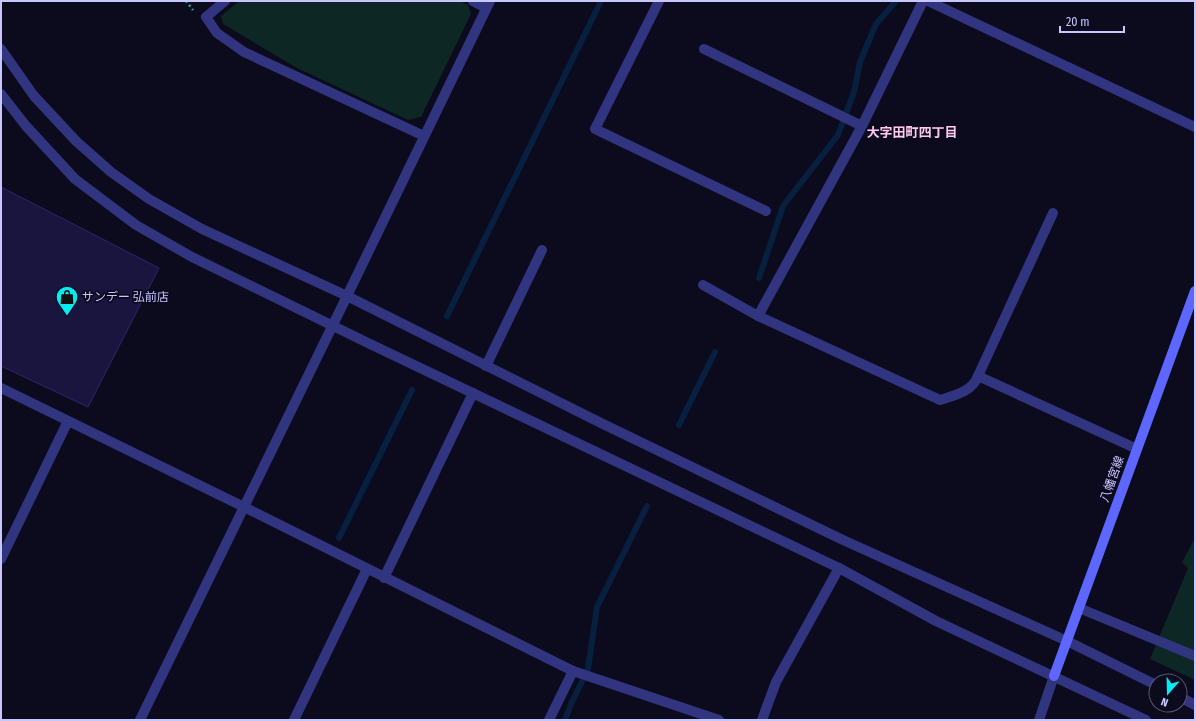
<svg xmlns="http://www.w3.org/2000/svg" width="1196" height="721" font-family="'Fira Sans Condensed','Noto Sans JP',sans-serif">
	<rect width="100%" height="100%" fill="#0c0a1d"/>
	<path fill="#0d2724" d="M239 1H460L468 5 471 14 421 117 408 120 297 68 223 24 221 16Z
		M1195 538V680L1150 659 1188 568 1182 562Z"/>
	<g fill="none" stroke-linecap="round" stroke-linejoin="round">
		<path stroke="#07203f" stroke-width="6" d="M759 278 783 206 838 135 854 92 860 62 876 24 896 1
			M447 316 601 1
			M679 425 715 352
			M339 538 412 390
			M565 720 571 704 588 669 597 607 647 506"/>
	</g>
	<path fill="#1a153f" stroke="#2e256d" d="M1 187 159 268 88 407 1 366Z"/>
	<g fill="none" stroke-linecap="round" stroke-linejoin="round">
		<path stroke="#24b5a0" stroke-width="2.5" stroke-dasharray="2 3" stroke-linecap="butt" d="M186 1 193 10"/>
		<path stroke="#313580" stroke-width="10" d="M978 376 1053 213
			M1079 608 1195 656
			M549 720 573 671
			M1039 720 1054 676"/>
		<path stroke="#313580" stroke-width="10" d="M225 1 206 17 217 33 244 52 424 136
			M473 1 486 8
			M659 1 595 129 766 211
			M928 1 1195 127
			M704 49 862 126
			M703 285 758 316 940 400C955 395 972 392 978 376L1137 449
			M347 296 490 1
			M758 316 862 126 923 1
			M486 366 542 250
			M1 388 244 507 573 671 719 720
			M1 559 68 421
			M384 578 473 393
			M294 720 367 569
			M762 720 776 682 839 568"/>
		<path stroke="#313580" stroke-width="10" d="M1 49 34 96 76 141 111 172 149 199 202 229 347 296 603 424 843 540 1067 641 1156 685
			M1 94 26 126 75 179 136 225 192 257 368 343 839 568 936 621 1146 720
			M1180 697 1195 705
			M140 720 347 296"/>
		<path stroke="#5d66ff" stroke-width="10" d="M1054 676 1195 291"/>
	</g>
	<defs>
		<g id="shop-pin" transform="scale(1.15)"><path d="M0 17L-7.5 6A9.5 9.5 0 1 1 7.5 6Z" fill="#00edf1" stroke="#0c0a1d"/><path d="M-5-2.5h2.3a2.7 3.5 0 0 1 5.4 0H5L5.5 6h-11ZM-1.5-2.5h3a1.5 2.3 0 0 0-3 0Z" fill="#111"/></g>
	</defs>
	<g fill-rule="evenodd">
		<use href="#shop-pin" x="67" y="297"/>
	</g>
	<g text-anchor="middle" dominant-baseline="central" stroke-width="3.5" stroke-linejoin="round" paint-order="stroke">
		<g font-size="12" fill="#c8c6ff" stroke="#0c0a1d" text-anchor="start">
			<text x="82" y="297">サンデー 弘前店</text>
		</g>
		<g font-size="12" fill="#c8c6ff" stroke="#0c0a1d">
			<text transform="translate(1112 479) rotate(-70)">八幡宮線</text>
		</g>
		<g font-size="13" font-weight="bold" fill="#ffc8f0" stroke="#0c0a1d">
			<text x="912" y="132">大字田町四丁目</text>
		</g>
	</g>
	<rect width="1196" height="721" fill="none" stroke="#c8c6ff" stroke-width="4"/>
	<g transform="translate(1168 693) rotate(200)"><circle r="19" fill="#0c0a1d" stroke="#575577"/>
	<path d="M0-3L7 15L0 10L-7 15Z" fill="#00edf1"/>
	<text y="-6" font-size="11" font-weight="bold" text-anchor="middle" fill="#c8c6ff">N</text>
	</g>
	<path d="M1060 26v6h64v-6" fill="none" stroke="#c8c6ff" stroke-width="2"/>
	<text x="1066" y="26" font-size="12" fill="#c8c6ff" stroke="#0c0a1d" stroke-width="3" paint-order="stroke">20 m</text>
</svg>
